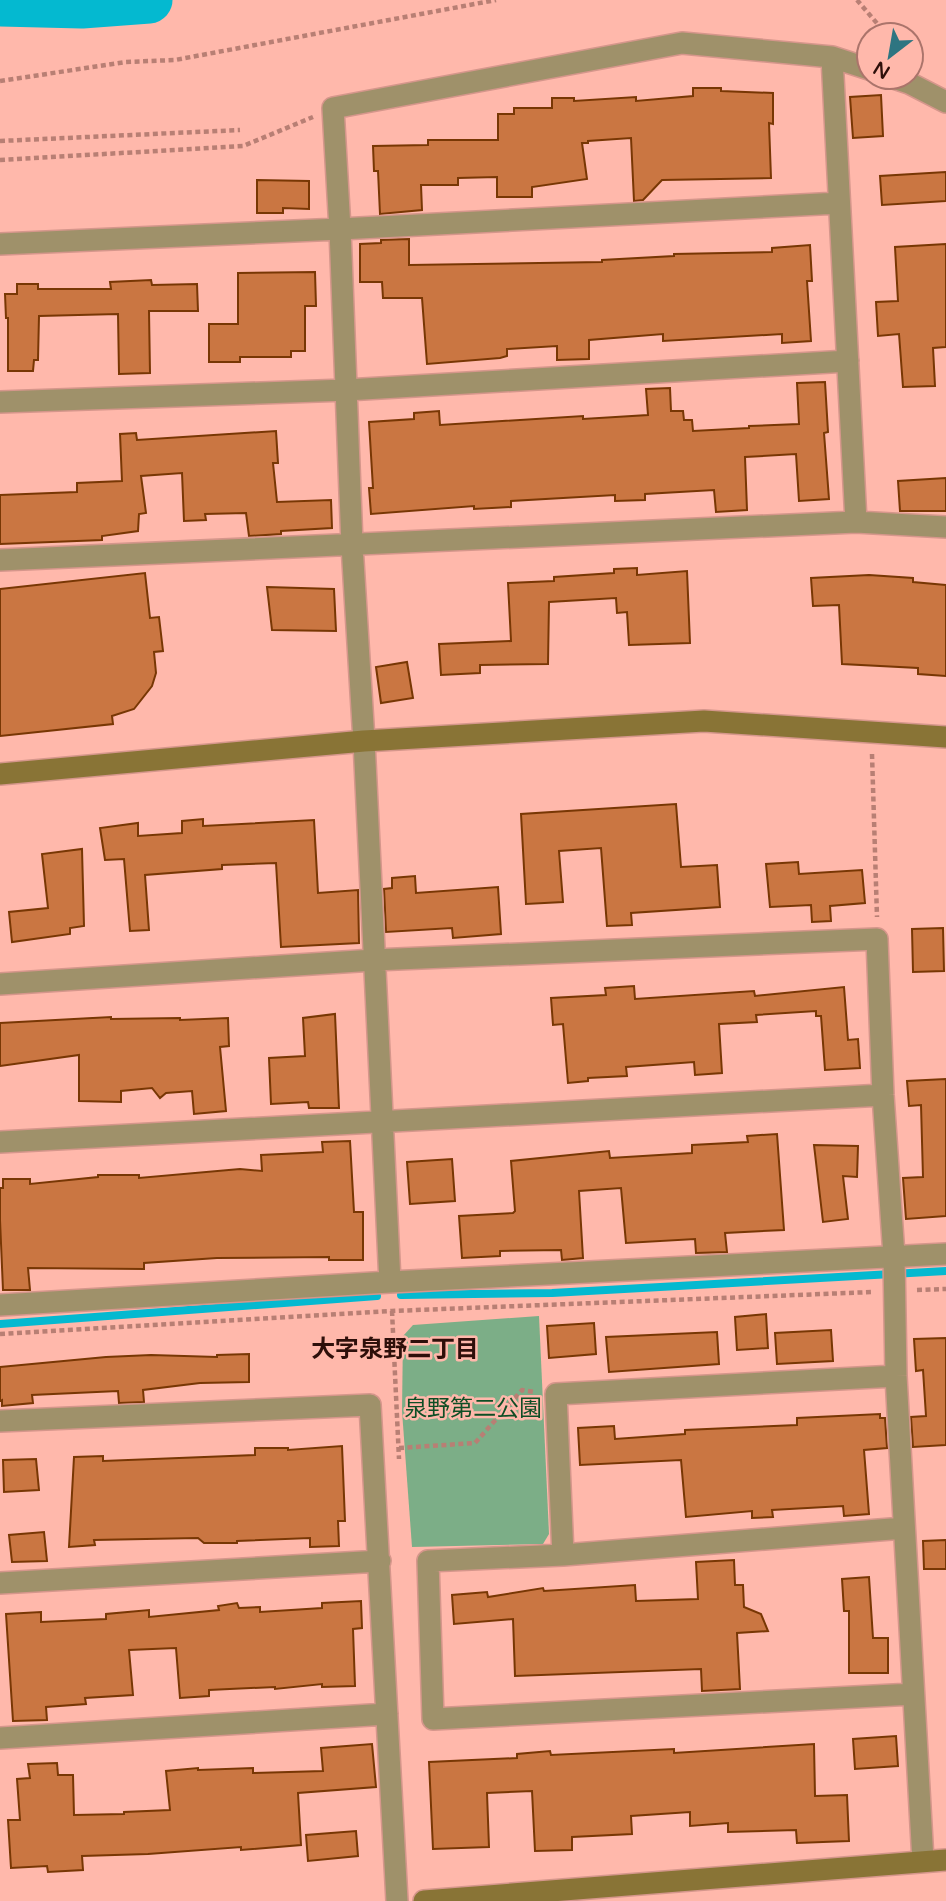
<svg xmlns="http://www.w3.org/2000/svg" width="946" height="1901" font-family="'Varela Round','Noto Sans JP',sans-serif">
	<rect width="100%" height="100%" fill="#ffb8ab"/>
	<path fill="#7cae87" d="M539 1316 549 1534 543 1544 412 1547 402 1411 403 1336 413 1325Z"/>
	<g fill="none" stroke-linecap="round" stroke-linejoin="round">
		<path stroke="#04b9d0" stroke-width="8" d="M401 1295 552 1293 946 1271
			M0 1324 377 1296"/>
		<path stroke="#04b9d0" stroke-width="47" d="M0 3 82 5 149 0"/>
	</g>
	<path fill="#ca7642" stroke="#783704" stroke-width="2" d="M693 88H721V91L773 93V124L769 123 771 178 662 180 643 200 634 201 631 138 588 141V143H582L587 179 532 187V197H497V177L458 178V185H421L422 210 380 214 378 171H374L373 146 428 145V140H498V114H514V108H552V98H574V101L636 97V101L693 96Z
		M881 95 883 136 853 138 850 97Z
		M946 172V201L882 205 880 176Z
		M257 180 309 181V209L283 208V213H257Z
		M409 239V265L602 262V260L674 256V254L772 252V248L810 245 812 281H807L811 341 782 343V334L663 341V334L589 340V359L557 360V346L507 349V356L500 358 427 364 422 298H383L382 282H360V244L381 243V240Z
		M946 244V347L933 348 935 386 903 387 899 334 878 336 876 302 898 301 895 247Z
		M315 272 316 306H305V351H291V357H240V362H209V324H238V273Z
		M151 280 152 285 197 284 198 311H149L150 373 119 374 118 314 39 316 38 360H34L33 371H8V318H6L5 294H17V284H38V289H111L110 282Z
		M825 382 828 432 824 433 829 499 799 501 796 454 745 457 747 510 716 512 714 490 645 494V500L615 501V495L511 501V507L474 509V506L371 514 369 488H373L369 422 414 419V413L439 411 440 425 583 416V419L648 415 646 389 670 388 671 411H683L684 420H692L693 431 749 428V426L799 424 797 383Z
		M276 431 278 463H273L277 502 331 500 332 528 281 531V534L249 536 246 513 205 514 206 520 184 521 182 473 141 476 146 513 139 514 138 531 102 536V540L0 544V495L77 492V483L122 481 120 434 136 433 137 440Z
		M946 478V511H900L898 481Z
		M637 568V575L687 571 690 643 629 645 627 612 617 613 616 598 549 602 548 664 480 665V673L441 675 439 644 511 641 508 583 554 581V577L614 573V569Z
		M145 573 150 618 159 617 163 651 154 652 156 673 152 686 134 709 112 716 113 724 0 736V589Z
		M869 575 913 578V582L946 585V676L918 674V668L842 664 839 605 813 606 811 578Z
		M267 587 334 589 336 631 272 630Z
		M407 662 413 698 381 703 376 667Z
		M676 804 681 867 717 865 720 907 631 913 632 925 607 926 601 848 559 851 563 902 526 904 521 814Z
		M203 819V826L314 820 318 893 358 890 359 943 281 947 276 863 222 865V869L145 875 149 930 130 931 124 859 105 860 100 828 138 823V836L182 833V821Z
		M82 849 84 926 70 928V934L12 942 9 912 48 908 42 854Z
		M798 862 799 874 862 870 865 903 830 906 831 921 812 922 811 905 770 907 766 864Z
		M415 876 416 893 498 887 501 934 453 938 452 928 386 932 384 889 392 888V878Z
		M943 928 944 971 913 972 912 929Z
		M634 986 635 999 754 991 755 996 844 987 848 1040 858 1039 860 1068 825 1070 821 1016H816V1011L756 1015 757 1022 719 1024 722 1073 695 1075 694 1062 626 1067 627 1076 588 1078V1081L568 1083 563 1024 553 1025 551 998 606 995 605 988Z
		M335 1014 339 1108H309L308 1102 271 1104 269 1058 305 1056 303 1018Z
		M111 1017V1019L180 1018V1020L228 1018 229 1046 220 1047 226 1111 194 1114 192 1091 166 1093 160 1098 152 1088 121 1091V1102L79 1101V1055L0 1066V1023Z
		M946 1079V1216L906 1219 903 1178 923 1177 921 1105 909 1106 907 1081Z
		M777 1134 784 1230 725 1233 727 1252 696 1253 695 1239 626 1243 621 1188 579 1191 583 1258 562 1260 561 1250 500 1251V1256L462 1258 459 1216 513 1213 515 1211 511 1161 609 1151 610 1158 692 1153V1145L748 1142 747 1136Z
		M350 1141 354 1212H363V1260H329V1257L217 1258 144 1263V1269L28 1268 30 1290H3L0 1220V1188H3V1179H30V1184L98 1177V1175H139V1178L240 1169 262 1171 261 1155 323 1152 322 1142Z
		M814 1145 858 1146 857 1177 843 1176 848 1219 823 1222Z
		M452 1159 455 1201 410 1204 407 1162Z
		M766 1314 768 1348 737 1350 735 1317Z
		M594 1323 596 1354 549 1358 547 1326Z
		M831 1330 833 1361 777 1364 775 1333Z
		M717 1332 719 1364 609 1372 606 1337Z
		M946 1338V1445L913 1447 911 1417 926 1416 923 1370 916 1371 914 1339Z
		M249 1354V1382L200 1383 143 1390 144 1402 119 1403 118 1391 32 1395 33 1403 2 1406V1400L0 1401V1367L106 1357 151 1355 217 1357V1355Z
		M880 1414V1418H885L887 1448 864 1450 869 1514 844 1516 843 1506 772 1510 773 1517 752 1518V1511L686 1517 681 1460 580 1465 578 1428 614 1426 615 1439 685 1434V1430L797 1425V1418Z
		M342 1446 345 1521H338L339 1546 310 1547V1538L237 1541V1543H204L198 1538 94 1540 95 1545 69 1547 74 1457 103 1456V1461L255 1455V1448H288V1450Z
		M36 1459 39 1490 4 1492 3 1460Z
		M44 1532 47 1561 12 1562 9 1535Z
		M946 1540V1569H924L923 1541Z
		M734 1560 735 1585H743L744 1607 761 1614 768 1631 737 1633 740 1689 702 1691 701 1669 515 1676 513 1619 454 1624 452 1595 487 1592 488 1597 543 1588 544 1591 635 1585 636 1601 698 1599 696 1562Z
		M869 1577 873 1638H888V1673H849V1611H844L842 1579Z
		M361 1601 362 1628 353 1629 355 1686 322 1687V1684L275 1689V1687L209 1690V1696L180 1698 176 1648 129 1650 133 1695 85 1698 86 1704 46 1707 47 1720 13 1721 6 1614 41 1612V1622L106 1619V1614L149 1610V1617L219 1610 218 1606 237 1603 239 1608 260 1607V1612L322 1608V1603Z
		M896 1736 898 1766 855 1769 853 1739Z
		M372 1744 376 1787 298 1793 301 1845 241 1850V1847L148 1854 82 1856 83 1870 48 1872 47 1866 11 1868 8 1820H20L17 1779 30 1778 28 1764 57 1763 58 1775H73L74 1815 124 1814V1812L170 1810 166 1771 198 1768V1770L253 1768V1773L323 1771 321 1748Z
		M814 1744 815 1796 847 1795 849 1841 797 1843 796 1830 728 1832V1823L690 1826V1812L631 1816 632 1834 572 1837V1850L535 1851 532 1791 487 1793 489 1847 433 1849 429 1762 517 1758V1754L550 1751 551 1755 674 1749V1753Z
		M356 1831 358 1856 308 1861 306 1835Z"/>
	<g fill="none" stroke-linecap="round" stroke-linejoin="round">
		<g stroke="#d5968b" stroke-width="24">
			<path id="street" d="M832 57 856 522
				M891 77 909 83 946 102
				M0 244 340 229 839 203
				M0 402 346 390 848 361
				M0 560 856 522 946 527
				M0 984 374 960 877 939 883 1095 894 1256 896 1376 923 1861
				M0 1142 883 1095
				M390 1282 364 741 352 545 340 229 333 108 682 43 832 57 869 69
				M0 1305 390 1282 946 1254
				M0 1421 370 1405 397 1901
				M904 1528 563 1555 428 1561 433 1719 913 1694
				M563 1555 556 1394 896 1376
				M0 1583 380 1561
				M0 1738 387 1714"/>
		</g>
		<g stroke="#d5968b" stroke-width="24">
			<path id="secondary" d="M0 774 364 741 704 721 946 737
				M424 1901 946 1860"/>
		</g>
		<path stroke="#b87f74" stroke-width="4.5" stroke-dasharray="5 3.5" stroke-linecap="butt" d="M857 0 887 35
			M0 81 126 62 175 60 496 0
			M0 141 240 130
			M0 160 243 146 313 117
			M872 754 877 917
			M917 1290 946 1289
			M392 1311 399 1459
			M0 1334 392 1311 873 1292
			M399 1448 475 1443 522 1390 535 1392"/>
		<use href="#street" stroke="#9f916a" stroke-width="21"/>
		<use href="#secondary" stroke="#897436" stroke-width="21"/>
	</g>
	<g text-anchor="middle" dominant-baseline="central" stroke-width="5" stroke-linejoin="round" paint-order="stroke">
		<g font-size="23" fill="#0e4e25" stroke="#ffb8ab">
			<text x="473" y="1409">泉野第二公園</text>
		</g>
		<g font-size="24" font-weight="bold" fill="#2e0f0a" stroke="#ffb8ab">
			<text x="395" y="1349">大字泉野二丁目</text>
		</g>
	</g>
	<g transform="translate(890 56) rotate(211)"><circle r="33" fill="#ffb8ab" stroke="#ab746b" stroke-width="2"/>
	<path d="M0-5L12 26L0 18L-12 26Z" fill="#2e7581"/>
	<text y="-10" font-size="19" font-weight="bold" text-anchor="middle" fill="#2e0f0a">N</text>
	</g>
</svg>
